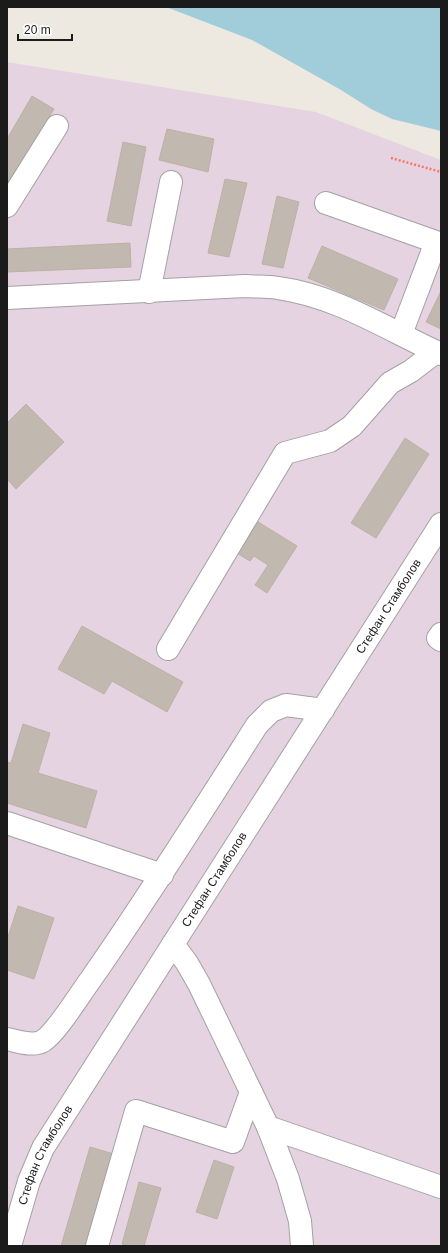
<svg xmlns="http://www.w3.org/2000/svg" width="448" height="1253" font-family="Arial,sans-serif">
	<rect width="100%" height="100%" fill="#ede9e1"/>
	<path fill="#e6d3e2" d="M7 62 316 112 441 160V1246H7Z"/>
	<path fill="#a1cddb" d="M166 7H441V131L392 119 371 109 341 90 252 40Z"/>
	<path fill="#c1b8b0" stroke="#beb0a4" d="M32 96 54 109 7 187V139Z
		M167 129 214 139 208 172 159 160Z
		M123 142 146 147 131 226 107 221Z
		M225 179 247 183 229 257 208 253Z
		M277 196 299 202 283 268 262 264Z
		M130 243 131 267 7 272V249Z
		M322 246 398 279 384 310 308 278Z
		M441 291V329L426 322Z
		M26 404 64 442 16 489 7 479V423Z
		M405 438 429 454 376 538 351 523Z
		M255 520 297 546 267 593 255 585 268 565 254 556 250 561 235 552Z
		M82 626 183 682 167 712 112 681 104 694 58 669Z
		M23 724 50 733 38 773 97 791 86 828 7 803V762L11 763Z
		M18 906 54 918 34 979 7 970V940Z
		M90 1147 114 1154 87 1246H61Z
		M214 1160 234 1167 217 1219 196 1212Z
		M139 1182 161 1188 144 1246H130L122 1244Z"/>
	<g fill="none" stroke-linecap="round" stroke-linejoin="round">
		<g stroke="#a2a2a2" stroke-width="24">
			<g id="minor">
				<path d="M326 203 436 242 401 334"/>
				<path d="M7 206 57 126"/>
				<path d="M149 292 171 182"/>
				<path d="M7 298 245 286C256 287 267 286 278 288 337 296 388 330 441 354"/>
				<path d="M441 634 438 638 441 640"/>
				<path d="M168 649 285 453 330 441 352 426 390 383 411 371 436 352"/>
				<path d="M7 823 162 875"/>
				<path d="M173 944 187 963 199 984 268 1127 288 1179 300 1221 302 1246"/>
				<path d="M7 1039C17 1041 33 1047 43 1041 56 1033 80 994 91 979 149 896 203 810 257 725L271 711 286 705 323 710"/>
				<path d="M268 1127 441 1187"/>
				<path id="s1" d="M10 1246 29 1181 43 1148 441 524"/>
				<path d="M97 1246 136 1111 233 1142 251 1092"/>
			</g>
		</g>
		<path stroke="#f87767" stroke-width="2.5" stroke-dasharray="2 2" stroke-linecap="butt" d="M391 158 441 172"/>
		<use href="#minor" stroke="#fff" stroke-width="22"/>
	</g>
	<g text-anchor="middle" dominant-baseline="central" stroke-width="3" stroke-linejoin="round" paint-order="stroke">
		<g font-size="12" fill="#1b1b1b" stroke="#fff">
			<text stroke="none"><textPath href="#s1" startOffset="746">Стефан Стамболов</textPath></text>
			<text stroke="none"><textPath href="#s1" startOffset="422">Стефан Стамболов</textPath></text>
			<text stroke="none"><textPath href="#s1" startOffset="98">Стефан Стамболов</textPath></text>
		</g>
	</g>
	<rect width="448" height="1253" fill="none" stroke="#1b1b1b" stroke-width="16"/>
	<path d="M18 34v6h54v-6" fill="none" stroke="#1b1b1b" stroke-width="2"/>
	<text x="24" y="34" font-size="12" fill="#1b1b1b" stroke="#ffffff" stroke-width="3" paint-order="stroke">20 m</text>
</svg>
